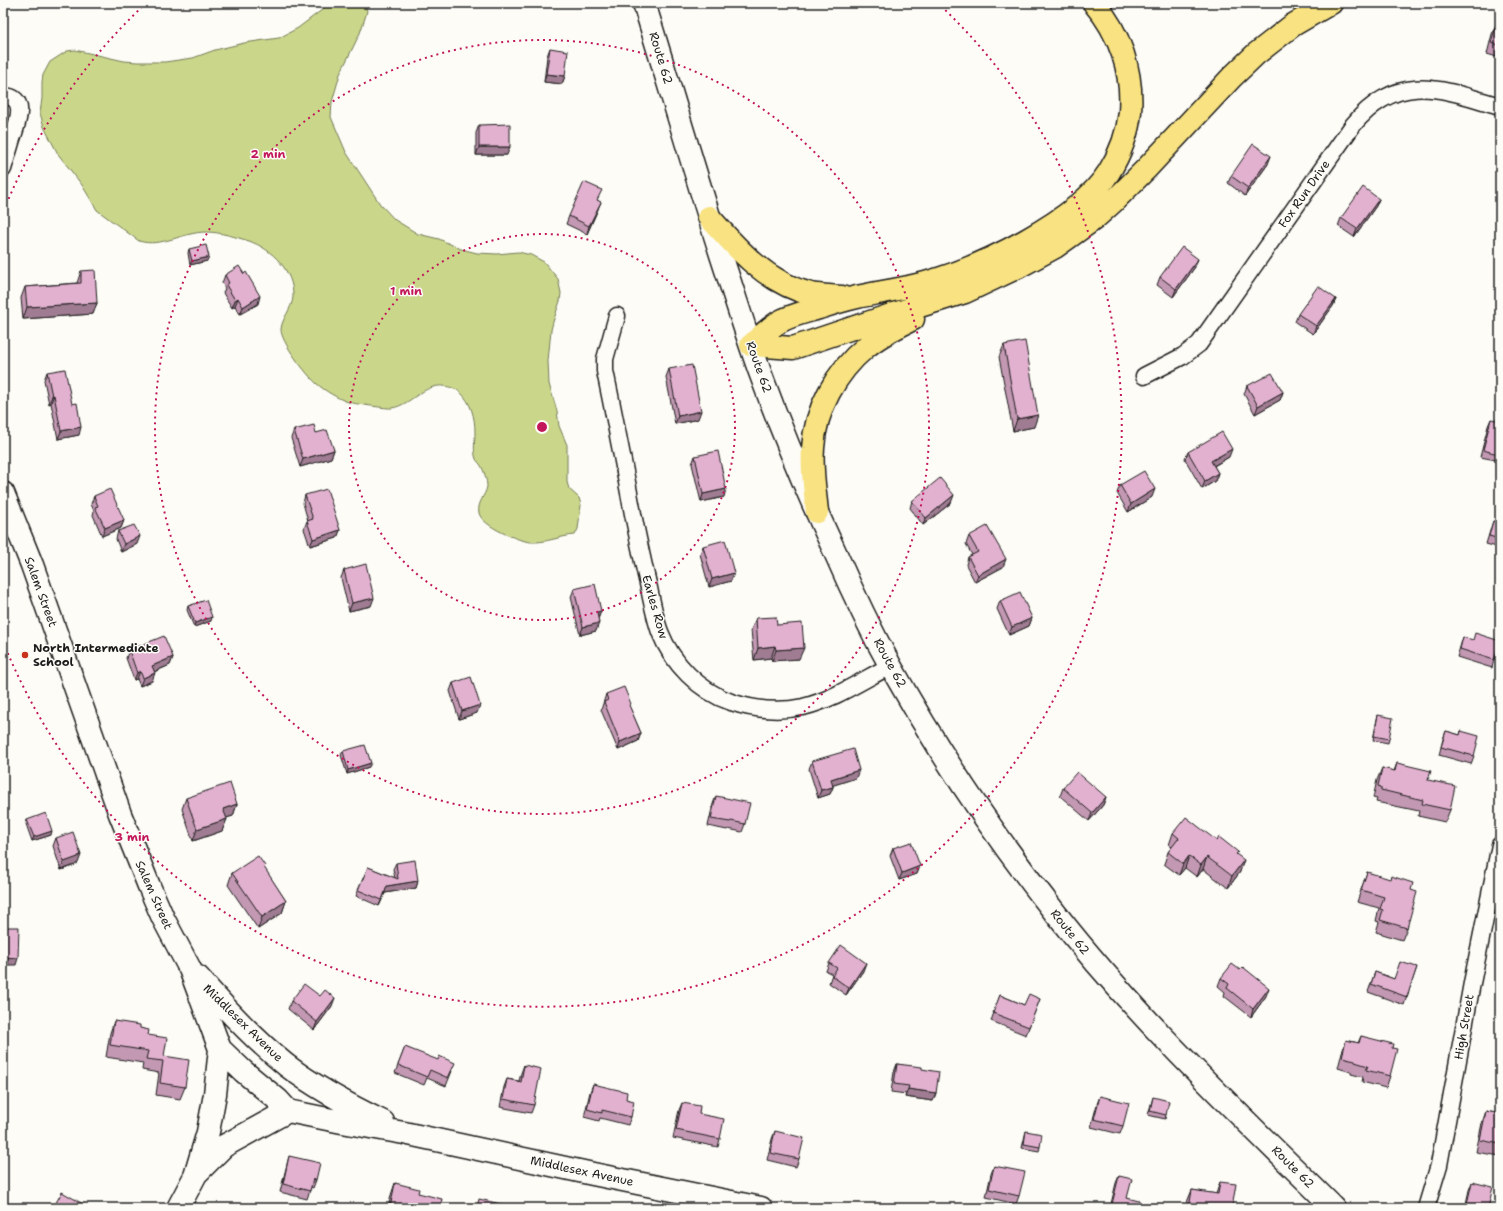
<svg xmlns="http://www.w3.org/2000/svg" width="1503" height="1211" font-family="'Shantell Sans',sans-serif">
	<rect width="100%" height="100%" fill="#fdfcf7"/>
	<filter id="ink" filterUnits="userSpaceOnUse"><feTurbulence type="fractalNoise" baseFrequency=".025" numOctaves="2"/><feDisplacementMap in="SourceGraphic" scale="8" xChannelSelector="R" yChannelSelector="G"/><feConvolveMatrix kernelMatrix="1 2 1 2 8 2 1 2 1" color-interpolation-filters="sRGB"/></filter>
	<g filter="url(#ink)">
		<path fill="#cad78b" stroke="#737a54" d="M331 3H364L367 11 365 18 360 33 340 74 332 102 331 117 346 152 380 204 395 220 418 234 439 239 461 249 477 253 497 254 518 252 531 255 544 262 558 279 561 293 560 301 553 322 551 330 548 361 549 384 557 411 559 426 567 445V482L569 489 579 498 581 505 578 529 575 535C560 536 546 543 531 542 518 541 482 526 479 513 477 503 485 496 487 487 487 480 484 470 480 464 479 463 477 461 476 459 473 451 475 441 475 432 475 417 471 402 460 392 455 388 450 387 444 386 423 384 411 405 392 408 389 409 350 403 348 402 337 398 325 391 316 383 307 375 280 341 281 329 282 318 292 309 293 297 294 271 272 249 249 241 236 237 220 232 206 232 183 232 161 248 139 241L97 210 82 185 58 154 44 127 40 113 42 98V82L43 75 50 62 67 51 75 50 124 61 137 62H165L193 58 215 50 244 43 279 38 298 28Z"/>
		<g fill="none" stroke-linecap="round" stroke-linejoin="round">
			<g stroke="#1c1c1c" stroke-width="19">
				<path id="street" d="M3 96C29 96 17 124 12 139 9 149 6 159 3 169
					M617 316 605 359V371C615 419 624 466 633 514 638 539 643 563 649 588 652 603 655 618 660 632 672 663 699 691 731 702 755 710 779 712 803 707 833 700 863 680 890 666
					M1144 376 1183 356 1199 344 1353 125C1398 70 1442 89 1500 106
					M1426 1208 1439 1165 1472 983 1500 845"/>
			</g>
			<g stroke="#1c1c1c" stroke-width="25">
				<path id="secondary" d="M644 3C671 91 697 180 725 267 737 303 748 340 761 375 783 435 808 494 835 552 852 591 870 629 891 667 939 753 995 837 1056 914 1139 1020 1238 1113 1334 1208
					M3 493 32 565 120 814 149 886 163 918 190 969 220 1049 215 1094 208 1132 195 1176 178 1208
					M198 977C224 1007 255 1040 286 1065 316 1088 350 1106 383 1122
					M220 1049 243 1071 278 1100 288 1111
					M198 1172 224 1146 288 1111 342 1122 404 1133 593 1174 761 1208"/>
			</g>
			<g stroke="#1c1c1c" stroke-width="25">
				<path id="highway" d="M709 217C737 249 768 284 811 294 821 296 832 296 842 297
					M751 345 793 348 897 313 965 292 1018 267 1055 247 1094 219 1114 201 1146 169 1232 77 1256 54 1293 25 1331 3
					M751 345C760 337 769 328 779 322 791 315 806 312 819 308 831 304 844 300 857 297 880 292 903 289 925 283 980 268 1078 221 1109 172 1120 154 1128 132 1130 112 1133 72 1120 33 1094 3
					M817 512C815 491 811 469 813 448 815 410 836 372 866 347 880 335 897 327 913 319"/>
			</g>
			<use href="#street" stroke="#fdfcf7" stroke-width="16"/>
			<use href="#secondary" stroke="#fdfcf7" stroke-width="22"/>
			<use href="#highway" stroke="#f8e281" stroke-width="22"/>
		</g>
		<path fill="#c398b3" stroke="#1c1c1c" d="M1497 23 1500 24V58L1487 54 1492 34Z
			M550 48 565 76 562 84 544 82 547 56Z
			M479 125 507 155H476V133Z
			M1268 164 1245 196 1228 183 1231 176Z
			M1379 199 1376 206 1354 237 1338 226 1341 218Z
			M598 200V209L587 234 566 224 569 216Z
			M189 249 207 261 190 265 188 253Z
			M1195 267 1173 297 1157 285 1160 277Z
			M81 271 97 303 93 314 23 319 21 298 25 287 77 283Z
			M225 275 258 304 240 314 235 306 232 308 223 293 225 288 222 283Z
			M1336 299 1333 306 1313 334 1295 322 1298 314Z
			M1004 345 1034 427 1013 431 999 357Z
			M669 369 698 419 675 424 666 377Z
			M47 372 79 435 58 439 51 403 49 404 44 380Z
			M1247 386 1283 392 1280 400 1255 414 1244 394Z
			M1491 419 1498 454 1496 460 1480 457 1488 426Z
			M294 430 334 450 331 458 300 467 291 438Z
			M1188 452 1229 457 1214 466 1218 473 1215 481 1202 489 1185 459Z
			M695 456 724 497 701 502 692 464Z
			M1120 485 1152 497 1128 512 1117 493Z
			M305 495 340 530 337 538 310 546 304 529 307 521H308L303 503Z
			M94 496 124 520 121 528 102 536 93 515 94 511 91 504Z
			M912 501 951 503 923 525 910 508Z
			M1493 521 1499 523 1500 521V548L1486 544Z
			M118 531 137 544 121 552 116 539Z
			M969 536 1003 567 975 582 966 565 968 557 972 555 966 544Z
			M703 546 731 581 709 587 700 554Z
			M344 570 371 606 349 611 341 578Z
			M574 589 601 611 598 619 596 631 580 635 571 597Z
			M1000 601 1032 618 1029 626 1009 635 997 609Z
			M188 606 211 621 194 627 187 610Z
			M756 618 777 625 799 659 772 661 771 658 754 660 751 630Z
			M1463 637 1494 660 1492 668 1457 657Z
			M129 650 173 657 170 665 154 672 152 681 140 686 137 679 134 680 126 658Z
			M453 683 477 713 459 719 450 691Z
			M606 694 630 708 641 733 638 741 618 750 601 710Z
			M1378 715 1389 739 1388 743 1373 740 1377 719Z
			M1446 731 1460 735 1461 731 1474 756 1471 764 1439 755 1443 739Z
			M343 751 369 767 347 774 341 755Z
			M812 761 856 778 833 785V787L830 794 818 798 809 769Z
			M1397 763 1428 780 1450 810 1445 822 1418 816 1419 811 1376 802 1377 799 1373 798 1377 780 1382 768 1394 771Z
			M1063 788 1106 797 1103 805 1089 821 1060 796Z
			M716 796 745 824 742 832 728 829 727 830 708 826 713 804Z
			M186 798 237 804 233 816 226 818 227 819 222 831 193 841 182 809Z
			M27 820 51 835 32 841 26 824Z
			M1173 833 1217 841 1237 855 1240 872 1228 888 1203 869 1197 877 1185 868 1179 875 1164 864 1168 852 1172 847 1169 845Z
			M56 838 78 863 76 864 75 865 61 870 53 846Z
			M893 848 920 866 917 874 899 880 890 856Z
			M396 863 418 881 416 888 385 893 379 906 356 896 368 867 395 878 393 869Z
			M264 868 286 901 282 913 258 929 228 885 232 873Z
			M1367 872 1411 890 1407 928 1402 940 1376 932 1379 922 1376 921 1379 908 1357 902Z
			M829 963 863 971 846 995 829 983 832 974 826 971Z
			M1417 967 1404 1005 1368 992 1375 972 1394 979Z
			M1221 978 1266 996 1251 1017 1224 996 1225 992 1218 986Z
			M1000 995 1024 1005 1040 999 1026 1035 991 1021Z
			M291 1001 332 1006 314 1030 288 1009Z
			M114 1021 140 1028 148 1035 164 1056 185 1087 180 1099 156 1095 159 1073 142 1070 143 1063 106 1057 110 1033Z
			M1361 1036 1392 1048 1390 1076 1386 1088 1362 1082 1363 1077 1351 1074V1072L1338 1068 1342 1052 1346 1040 1358 1043Z
			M405 1047 452 1071 446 1086 427 1078 424 1085 395 1073Z
			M897 1064 922 1069 936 1093 933 1101 905 1097 906 1094 891 1092 894 1072Z
			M524 1065 534 1105 531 1113 500 1107 504 1087 507 1079 519 1081 521 1073Z
			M593 1084 626 1099 631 1117 628 1125 600 1118 599 1121 584 1117 590 1092Z
			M1100 1096 1123 1126 1120 1134 1091 1127 1097 1104Z
			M1153 1097 1166 1115 1165 1119 1148 1115Z
			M682 1103 699 1114 720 1139 718 1147 673 1138 679 1110Z
			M1486 1111 1500 1114V1156L1476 1152 1482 1123Z
			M775 1131 799 1159 796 1167 767 1160 772 1139Z
			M1026 1131 1040 1147 1039 1151 1022 1148 1025 1135Z
			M289 1156 316 1180 313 1188 311 1187 307 1199 280 1192Z
			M994 1166 1019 1196 1016 1204 986 1197 991 1174Z
			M1119 1176 1127 1198 1137 1208H1110L1116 1183Z
			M1220 1182 1232 1208H1186L1187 1202 1192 1190 1216 1194Z
			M1472 1182 1488 1208H1465L1469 1190Z
			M395 1183 418 1193 440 1208H388L391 1195Z"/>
		<path fill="#9f7c92" stroke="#1c1c1c" d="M546 74 565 76 562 84 544 82Z
			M479 147H510L507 155H476Z
			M1271 156 1268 164 1245 196 1248 188Z
			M1379 199 1376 206 1354 237 1357 229Z
			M601 202 598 209 587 234 589 226Z
			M209 257 207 261 190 265 192 261Z
			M1198 259 1195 267 1173 297 1176 289Z
			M260 296 258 304 240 314 243 307Z
			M238 298 235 306 232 308 235 300Z
			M1336 299 1333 306 1313 334 1316 326Z
			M97 303 93 314 23 319 27 307Z
			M1283 392 1280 400 1255 414 1258 406Z
			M54 395 51 403 49 404 52 396Z
			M701 411 698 419 675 424 678 416Z
			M1038 415 1034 427 1013 431 1017 419Z
			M81 427 79 435 58 439 61 431Z
			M1232 449 1229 457 1208 469 1211 461Z
			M334 450 331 458 300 467 303 459Z
			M1218 473 1215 481 1202 489 1205 481Z
			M726 489 724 497 701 502 703 494Z
			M1155 489 1152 497 1128 512 1131 504Z
			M954 495 951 503 923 525 926 518Z
			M124 520 121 528 102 536 105 528Z
			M340 530 337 538 310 546 313 539Z
			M140 536 137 544 121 552 124 544Z
			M1006 559 1003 567 975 582 978 575Z
			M734 573 731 581 709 587 712 579Z
			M374 598 371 606 349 611 352 603Z
			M601 611 598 619 597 612Z
			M212 617 211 621 194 627 195 623Z
			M1032 618 1029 626 1009 635 1012 627Z
			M599 623 596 631 580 635 583 627Z
			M775 646 771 658 754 660 758 648Z
			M804 648 799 659 772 661 776 650Z
			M173 657 170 665 149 674 152 666Z
			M140 671 137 679 134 680 137 673Z
			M155 673 152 681 140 686 143 678Z
			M480 705 477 713 459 719 462 711Z
			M641 733 638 741 618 750 620 742Z
			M371 763 369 767 347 774 348 770Z
			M859 770 856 778 828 787 831 779Z
			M833 787 830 794 818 798 821 790Z
			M1106 797 1103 805 1089 821 1092 813Z
			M237 804 233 816 219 820 223 809Z
			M227 819 222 831 193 841 197 829Z
			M52 831 51 835 32 841 34 837Z
			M81 855 78 863 76 864 75 865 61 870 64 862Z
			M1189 856 1185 868 1179 875 1183 864Z
			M1207 857 1203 869 1197 877 1201 865Z
			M1244 860 1240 872 1228 888 1232 876Z
			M920 866 917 874 899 880 902 873Z
			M418 881 416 888 385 893 379 906 387 886Z
			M286 901 282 913 258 929 262 917Z
			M3 957 18 958 16 965H3Z
			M866 963 863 971 846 995 849 988Z
			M1269 988 1266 996 1251 1017 1253 1009Z
			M335 998 332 1006 314 1030 317 1022Z
			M908 1089 936 1093 933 1101 905 1097Z"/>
		<path fill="#e3b1d0" stroke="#1c1c1c" d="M1497 23 1500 24V45L1491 43Z
			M550 48 568 51 565 76 546 74Z
			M510 124V147H479V125Z
			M1253 144 1271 156 1248 188 1231 176Z
			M584 182 602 190 597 200 601 202 589 226 569 216Z
			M1363 187 1379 199 1357 229 1341 218Z
			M206 245 209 257 192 261 189 249Z
			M1182 247 1198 259 1176 289 1160 277Z
			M239 266 244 274 246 272 260 296 243 307 238 298 235 300 226 285 229 283 225 275Z
			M95 270 97 303 27 307 25 287 81 283V271Z
			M1318 286 1336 299 1316 326 1298 314Z
			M1025 341 1038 415 1017 419 1004 345Z
			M692 365 701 411 678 416 669 369Z
			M65 369 72 404 77 403 81 427 61 431 54 395 52 396 47 372Z
			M1272 373 1283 392 1258 406 1247 386Z
			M1491 419 1500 421V446L1498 454 1483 450Z
			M314 425 316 433 327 430 334 450 303 459 294 430Z
			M1222 432 1232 449 1211 461 1218 473 1205 481 1188 452Z
			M718 451 726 489 703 494 695 456Z
			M1144 471 1155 489 1131 504 1120 485Z
			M940 478 954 495 926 518 912 501Z
			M110 489 124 520 105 528 95 507 98 506 94 496Z
			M327 489 340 530 313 539 307 521 313 519 305 495Z
			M1493 521 1500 523V522V539L1489 536Z
			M134 525 140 536 124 544 118 531Z
			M987 526 1006 559 978 575 968 557 978 552 969 536Z
			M725 540 734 573 712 579 703 546Z
			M366 564 374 598 352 603 344 570Z
			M595 584 601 611 597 612 599 623 583 627 574 589Z
			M1020 592 1032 618 1012 627 1000 601Z
			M206 600 212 617 195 623 188 606Z
			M776 617 777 625 802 623 804 648 776 650 775 646 758 648 756 618Z
			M1475 633 1500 641V643L1494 660 1460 649 1463 637 1473 640Z
			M164 636 173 657 152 666 155 673 143 678 140 671 137 673 129 650Z
			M471 677 480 705 462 711 453 683Z
			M624 687 631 704 629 705 641 733 620 742 604 702 608 700 606 694Z
			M1378 715 1393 718 1389 739 1374 736Z
			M1446 731 1460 735 1461 731 1479 736 1474 756 1441 747Z
			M365 745 371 763 348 770 343 751Z
			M853 749 859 770 831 779 833 787 821 790 812 761Z
			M1397 763 1431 771 1428 780 1455 786 1450 810 1422 804 1423 800 1381 790V787L1378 786 1382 768 1395 771Z
			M1077 772 1106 797 1092 813 1063 788Z
			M230 783 237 804 223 809 227 819 197 829 186 798Z
			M716 796 750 803 745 824 731 821 730 822 711 819Z
			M46 813 52 831 34 837 27 820Z
			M1186 817 1217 841 1219 837 1238 852 1236 854 1244 860 1232 876 1207 857 1201 865 1189 856 1183 864 1168 852 1179 838 1173 833Z
			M73 832 81 855 78 856V857L64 862 56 838Z
			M911 842 920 866 902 873 893 848Z
			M258 856 265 866 264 867 286 901 262 917 232 873Z
			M415 860 418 881 387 886 382 900 358 890 368 867 398 879 396 863Z
			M1367 872 1390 879 1391 876 1413 883 1411 890 1417 892 1407 928 1380 920 1383 910 1380 909 1384 897 1361 890Z
			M3 927H19L18 958 3 957Z
			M841 945 866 963 849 988 832 976 837 968 829 963Z
			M1400 962 1417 967 1407 997 1371 984 1375 972 1394 979Z
			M1232 964 1240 970 1243 967 1269 988 1253 1009 1227 988 1229 984 1221 978Z
			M304 984 320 996 325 990 335 998 317 1022 291 1001Z
			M1029 994 1040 999 1029 1027 993 1013 1000 995 1024 1005Z
			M114 1021 140 1025V1028L149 1030 148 1035 167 1038 164 1056 189 1060 185 1087 160 1083 163 1061 146 1059 148 1051 110 1045Z
			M1361 1036 1393 1044 1392 1048 1397 1049 1390 1076 1366 1070 1368 1066 1355 1062V1060L1342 1057 1346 1040 1359 1043Z
			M405 1047 438 1060 439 1056 455 1063 448 1078 430 1070 427 1077 398 1065Z
			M897 1064 922 1067V1069L939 1072 936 1093 908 1089 909 1086 894 1084Z
			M524 1065 541 1069 534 1105 503 1099 507 1079 521 1082Z
			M593 1084 627 1092 626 1099 634 1101 631 1117 602 1110V1113L587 1109Z
			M1100 1096 1129 1103 1123 1126 1094 1119Z
			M1153 1097 1169 1101 1166 1115 1150 1111Z
			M682 1103 700 1106 699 1114 724 1119 720 1139 676 1130Z
			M1486 1111 1500 1114V1144L1480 1140Z
			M775 1131 804 1138 799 1159 770 1153Z
			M1026 1131 1042 1134 1040 1147 1024 1144Z
			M289 1156 320 1163 316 1180 313 1179 310 1191 283 1184Z
			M994 1166 1025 1172 1019 1196 989 1189Z
			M1119 1176 1132 1179 1127 1198 1139 1201 1137 1208H1111Z
			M1220 1182 1236 1184 1232 1208H1189L1192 1190 1218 1194Z
			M1472 1182 1493 1187 1488 1208H1466Z
			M395 1183 419 1189 418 1193 442 1199 440 1208H390Z
			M62 1192 90 1208H53Z
			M479 1199 518 1208H477Z"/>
	</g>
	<g fill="none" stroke="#c2185b" stroke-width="2" stroke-dasharray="2 4">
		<circle cx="542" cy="427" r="193"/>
		<circle cx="542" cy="427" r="387"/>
		<path d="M4 210A580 580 0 0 1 143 6M941 6A580 580 0 1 1 4 644"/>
	</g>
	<circle fill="#c8321e" stroke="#fdfcf7" stroke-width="1.5" cx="25" cy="655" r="4"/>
	<g text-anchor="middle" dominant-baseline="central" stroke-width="3" stroke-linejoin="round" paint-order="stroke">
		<g font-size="12" fill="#1c1c1c" stroke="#fdfcf7">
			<text transform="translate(661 58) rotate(73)">Route 62</text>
			<text transform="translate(1304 194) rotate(-55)">Fox Run Drive</text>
			<text transform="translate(759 367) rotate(70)">Route 62</text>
			<text transform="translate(41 592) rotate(70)">Salem Street</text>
			<text transform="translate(655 607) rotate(74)">Earles Row</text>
			<text transform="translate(890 663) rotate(61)">Route 62</text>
			<text transform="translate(154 895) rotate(66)">Salem Street</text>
			<text transform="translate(1070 932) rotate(51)">Route 62</text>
			<text transform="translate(243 1023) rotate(44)">Middlesex Avenue</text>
			<text transform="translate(1464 1027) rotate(-80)">High Street</text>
			<text transform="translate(1293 1167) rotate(45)">Route 62</text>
			<text transform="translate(582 1171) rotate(12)">Middlesex Avenue</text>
		</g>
		<g font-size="12" font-weight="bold" fill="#1c1c1c" stroke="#fdfcf7" text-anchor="start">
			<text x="33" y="648">North Intermediate<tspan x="33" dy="14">School</tspan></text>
		</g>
	</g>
	<circle cx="542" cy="427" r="6" fill="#c2185b" stroke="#fdfcf7" stroke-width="2"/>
	<g font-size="12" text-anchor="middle" font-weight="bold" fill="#c2185b" stroke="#fdfcf7" stroke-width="3" stroke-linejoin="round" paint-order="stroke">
		<text x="268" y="158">2 min</text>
		<text x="406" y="295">1 min</text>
		<text x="132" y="841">3 min</text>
	</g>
	<rect width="1503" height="1211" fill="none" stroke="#fdfcf7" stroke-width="16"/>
	<rect x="8" y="8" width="1487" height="1195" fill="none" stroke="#1c1c1c" stroke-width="1.5" filter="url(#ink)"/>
</svg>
